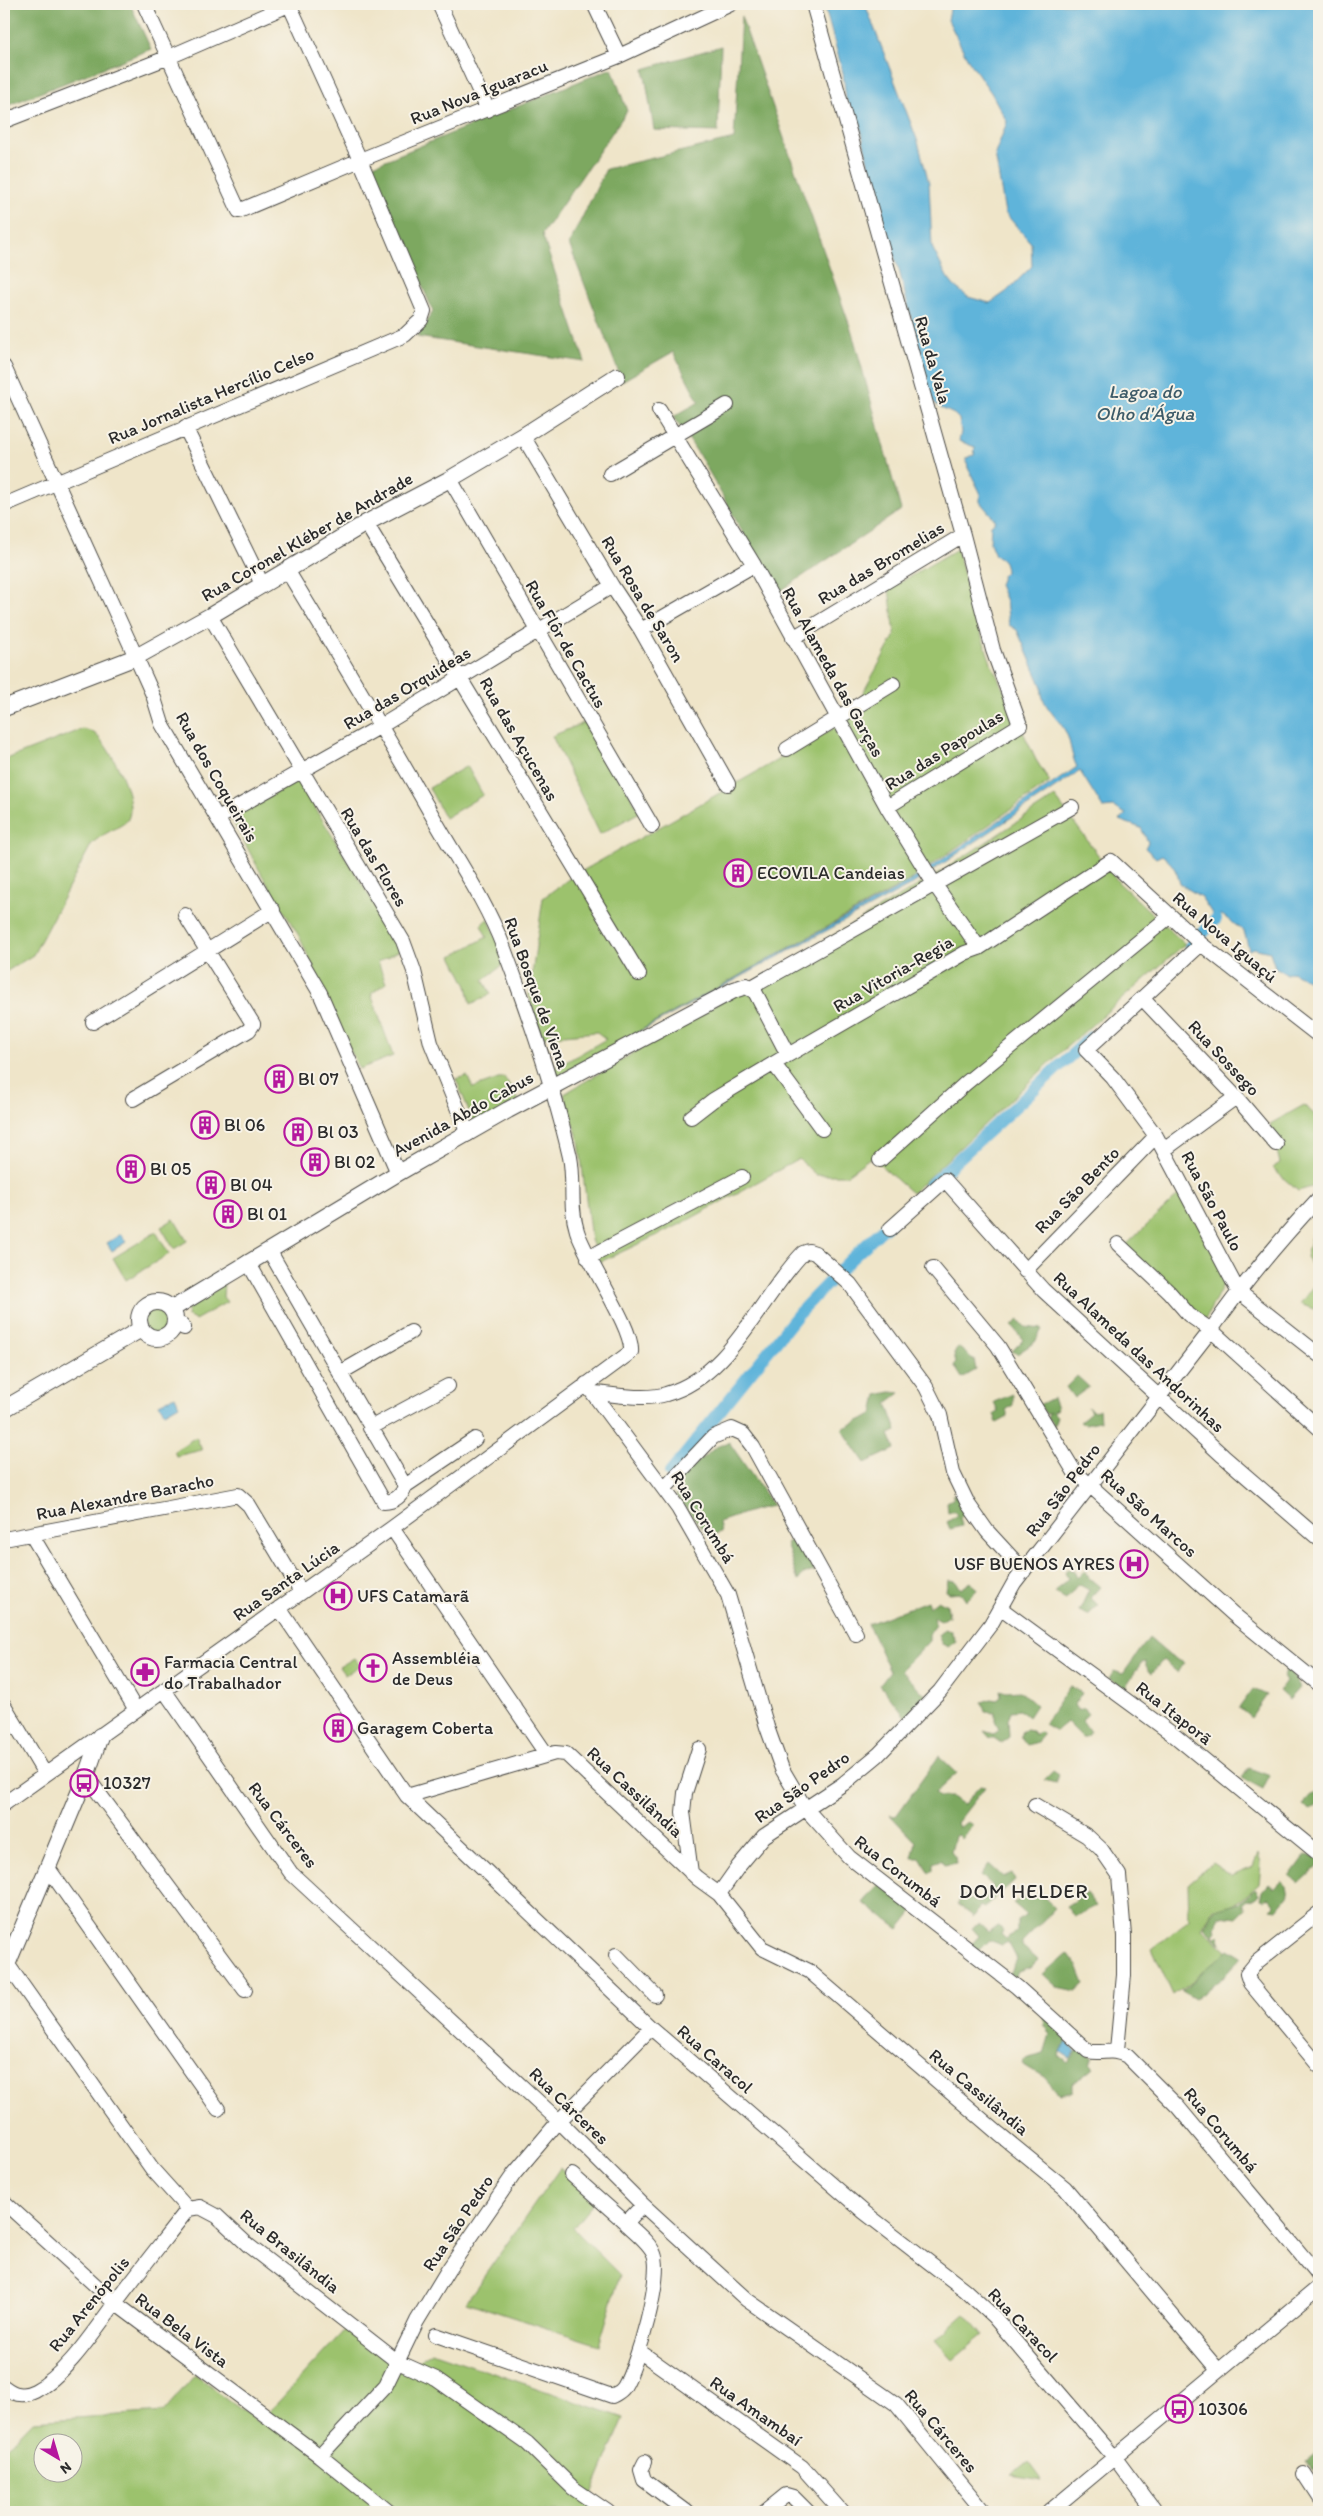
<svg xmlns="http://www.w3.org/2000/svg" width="1323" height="2516" font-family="Itim,sans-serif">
	<rect width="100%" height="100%" fill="#f7f3e8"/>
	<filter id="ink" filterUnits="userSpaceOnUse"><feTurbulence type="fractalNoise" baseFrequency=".02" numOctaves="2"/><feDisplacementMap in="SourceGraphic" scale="10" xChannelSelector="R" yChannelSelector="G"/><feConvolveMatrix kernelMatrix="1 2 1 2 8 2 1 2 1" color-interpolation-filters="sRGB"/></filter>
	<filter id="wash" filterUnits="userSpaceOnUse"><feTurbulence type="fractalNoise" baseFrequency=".0096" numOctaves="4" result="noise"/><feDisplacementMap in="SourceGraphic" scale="20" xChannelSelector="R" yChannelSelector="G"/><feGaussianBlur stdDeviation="1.12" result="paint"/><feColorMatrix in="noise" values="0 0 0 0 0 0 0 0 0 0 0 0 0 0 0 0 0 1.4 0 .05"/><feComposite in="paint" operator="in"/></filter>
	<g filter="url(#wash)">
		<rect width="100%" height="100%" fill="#efe5c9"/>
		<path fill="#9cc26d" stroke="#64764c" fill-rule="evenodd" d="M957 549 975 616 991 663 1036 760 1050 782 907 882 557 1077 552 1070 606 1039 597 1032 541 1037 529 995 543 898 570 878 848 720 895 635 889 589Z
			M588 721 640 812 600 834 552 736Z
			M83 729C87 730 91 731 94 733 110 745 138 800 128 819 124 827 102 832 91 845L33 955 4 973V760Z
			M467 766 483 795 445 818 429 788Z
			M298 780 402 949 378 962 386 983 371 994 393 1056 359 1069 299 936 262 875 231 818Z
			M1055 797 1119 883 1185 944 1062 1051 912 1193 871 1157 847 1175H816L799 1159 681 1224 600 1262 591 1240 579 1141 564 1094 936 875Z
			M488 918 507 962 483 980 491 994 471 1004 467 986 452 956 487 937 481 925Z
			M467 1076 473 1088 504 1077 519 1101 475 1126 456 1079Z
			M1304 1105 1319 1119V1185L1298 1191 1272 1168 1280 1163 1270 1124Z
			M1185 1189 1227 1277 1205 1320 1123 1248Z
			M174 1219 187 1241 174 1249 161 1227Z
			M1319 1223V1276L1306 1257 1312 1233Z
			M156 1232 169 1254 126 1280 113 1258Z
			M1319 1278V1311L1300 1304Z
			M224 1284 223 1297 227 1302 195 1320 187 1316 188 1309Z
			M143 1321a14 14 0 1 1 28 0a14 14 0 1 1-28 0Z
			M196 1437 202 1450 176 1456 174 1451Z
			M354 1658 360 1665 345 1675 339 1667Z
			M1258 1854 1261 1864 1259 1884C1246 1896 1233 1908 1214 1908L1202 1928 1229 1952 1173 1995 1152 1949 1189 1920 1188 1884 1212 1863 1232 1876 1253 1867Z
			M560 2168 593 2203 573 2228 620 2275 599 2345 466 2302Z
			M965 2314 983 2335 953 2360 935 2340Z
			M351 2323 402 2372 432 2352 624 2418 590 2499 605 2512H4V2451L33 2421 163 2412 195 2375 259 2423ZM42 2444H72V2474H42Z
			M1028 2461 1042 2480 1011 2475Z"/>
		<path fill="#7da860" stroke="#546a46" d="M4 4H130L151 49 4 107Z
			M741 16 852 332 901 510 779 592C740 536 715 472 673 417L699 402 673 352 622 381 569 244 606 169 734 139Z
			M721 46 718 132 654 130 644 69Z
			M612 68 627 111 542 234 585 362 417 337 433 311 371 166Z
			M1019 1320 1025 1327 1042 1329 1035 1342 1017 1354 1012 1351 1023 1340 1012 1326Z
			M958 1347 974 1360 976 1370 962 1378 954 1365 956 1363 954 1353Z
			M1077 1376 1089 1387 1074 1398 1066 1387Z
			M891 1392 900 1393 887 1403 897 1431 889 1434 895 1449 865 1463 842 1429 873 1414 877 1395Z
			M1013 1394V1405L1006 1410 1008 1417 997 1423 994 1413 998 1411 994 1402Z
			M1053 1398 1057 1409 1052 1412 1057 1416 1054 1426 1047 1417 1050 1412 1046 1414 1039 1405Z
			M1088 1407 1094 1412 1099 1409 1100 1421 1085 1424 1080 1421 1091 1412Z
			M729 1442 773 1506C753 1509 738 1516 719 1522L721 1532 709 1536 676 1496 678 1478 716 1447Z
			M952 1495H961L971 1512 960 1517 962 1526 950 1529 947 1522 958 1515 955 1511 948 1513 947 1502 954 1498Z
			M798 1536 815 1571 803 1574 798 1581 786 1543Z
			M1068 1569 1074 1571 1077 1578 1084 1571 1088 1577 1100 1587 1090 1598 1099 1605 1088 1615 1079 1611 1089 1590 1078 1584 1066 1599 1055 1593 1068 1578 1065 1573Z
			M948 1580 956 1581 961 1589 971 1582 977 1590 966 1601 960 1592 950 1593 946 1591Z
			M938 1600 947 1605 949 1616 941 1621 933 1617 935 1625 929 1633V1641L901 1670 928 1698 907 1719 880 1685 890 1672 868 1624 927 1601 929 1607Z
			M945 1629 951 1631 956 1642 949 1647 942 1644 938 1635Z
			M1149 1638 1170 1656 1184 1663 1178 1673 1163 1660 1152 1673 1146 1666V1662L1141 1663 1124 1689 1109 1679 1114 1671 1123 1674Z
			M1289 1664 1295 1671 1292 1673 1300 1688 1289 1700 1279 1691 1286 1682 1283 1677Z
			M1070 1686 1082 1693 1074 1705 1078 1711 1083 1708 1088 1714 1082 1720 1090 1732 1086 1737H1082L1067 1722 1056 1731 1044 1724Z
			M1253 1689 1267 1695 1251 1718 1239 1708Z
			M1000 1690 1006 1692 1020 1691 1036 1705 1028 1717 1020 1710 1011 1711 1008 1719 1009 1737 1001 1743 994 1738H990L984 1731 994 1734 999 1730 995 1720V1713L985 1712 982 1702 991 1699 997 1700 1001 1697Z
			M1027 1730 1032 1731 1035 1735 1039 1732 1043 1735 1037 1742 1027 1745 1020 1736 1022 1731Z
			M939 1756 957 1773 935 1793 939 1797H952L963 1805 980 1786 985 1787 957 1823 959 1828 967 1822 973 1825 962 1839 959 1835 955 1836 951 1852 955 1857 956 1863 944 1865 941 1860 933 1863V1870L929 1873 920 1858H912L916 1842 890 1815 896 1816Z
			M1249 1768 1270 1776 1263 1789 1242 1778Z
			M1053 1771 1059 1775 1055 1783 1044 1780Z
			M1319 1793 1317 1797 1319 1807 1317 1806 1310 1811 1304 1805C1308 1798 1309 1793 1319 1793Z
			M1305 1855 1318 1857 1319 1865 1299 1884 1289 1877Z
			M989 1864 1003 1877 1012 1873 1015 1880 984 1908 980 1906 974 1917 957 1904 964 1896 979 1903 993 1886 981 1875Z
			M1281 1881 1286 1886 1288 1895 1277 1909 1271 1908 1275 1905 1269 1898 1264 1901 1261 1900 1263 1891 1269 1884 1274 1888Z
			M879 1884 914 1910 899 1929 863 1903Z
			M1256 1889 1260 1895 1253 1900 1248 1899 1242 1904 1245 1909 1236 1918 1220 1916 1215 1927 1216 1930 1213 1934 1215 1937 1219 1935 1222 1944 1204 1927 1215 1909 1240 1902Z
			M1086 1893 1096 1906 1074 1917 1066 1906Z
			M1030 1894H1041L1055 1908 1022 1942V1946L1038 1960 1030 1968 1018 1972 1015 1978 1010 1974 1017 1959 1008 1942 1002 1945 989 1940 976 1953 969 1947 979 1936 972 1928 979 1924 988 1932 999 1926 1003 1931 1001 1934 1006 1939 1017 1932V1921L1027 1915 1013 1903Z
			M1229 1949 1242 1957 1223 1977 1195 1999 1181 1991Z
			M1067 1953 1077 1966 1084 1984 1076 1991 1057 1987 1043 1974Z
			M1042 2013 1068 2036 1059 2056 1068 2063 1078 2049 1093 2058 1089 2063 1093 2067 1073 2084V2091L1059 2094 1044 2077 1022 2064 1025 2059 1044 2054 1050 2034 1044 2026Z
			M1316 2452 1319 2456V2478L1305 2461Z"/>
		<path fill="#5eb4da" stroke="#447082" d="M824 4H865L918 142 929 183 932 247 947 277 954 286 968 297 990 303 1006 292 1032 266 1031 243 1005 213 995 154 1007 122 992 94 967 58 948 20 951 4H1319V1001L1312 982 1292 972 1287 974 1275 967 1270 952 1253 948 1249 950 1244 931 1222 915H1213L1201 897 1180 884C1177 871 1173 864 1162 855L1156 858 1145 848 1148 842 1141 828 1119 820 1126 814 1113 807 1103 808 1080 771 911 885 626 1039 908 883 1077 767C1070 754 1071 739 1064 729 1057 717 1039 703 1042 687L1017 630 1009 625 1006 601 999 585 1002 576 1006 572C1005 562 1004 559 995 555L990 543 991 525 996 521 980 502V492L968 468 966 458 974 455 975 447 959 441 961 432 959 419 954 414 941 408 931 400 916 351V338L899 270 878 211 860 124 846 99 843 73Z
			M121 1234 126 1242 112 1251 107 1243Z
			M175 1396 179 1405 165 1413 159 1404Z
			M1066 2042 1076 2050 1070 2058 1061 2052Z"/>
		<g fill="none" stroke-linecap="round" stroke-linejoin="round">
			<path stroke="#5eb4da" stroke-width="12" d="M1191 946 1216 919
				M929 1186 1091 1037
				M670 1473 799 1313 850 1260 896 1217"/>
		</g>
	</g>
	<g filter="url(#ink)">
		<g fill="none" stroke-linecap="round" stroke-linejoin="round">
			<g stroke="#484743" stroke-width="16">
				<path id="minor" d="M144 4 239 211 360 160 619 56 731 4
					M439 4 488 110
					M594 4 619 56
					M813 4 963 535 993 650 1020 725 887 807
					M4 121 169 57 291 4
					M4 367 136 657 153 695 162 724 320 993 398 1173
					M659 410 754 565 887 807 933 882 979 948
					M185 427 262 584
					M523 436 612 586 641 630 728 784
					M610 474 727 405
					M450 479 652 826
					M4 505 405 335 421 320 424 311 360 160 289 4
					M366 523 639 974
					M210 616 403 941 414 971 431 1043 468 1134
					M641 630 754 565
					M793 638 963 535
					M787 749 893 684
					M218 818 381 726 612 586
					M1201 944 1086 1050 1113 1078 1156 1136 1238 1291 1319 1355
					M750 988 1072 807
					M754 990 788 1055
					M1143 999 1236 1097 1276 1144
					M93 1022 273 910
					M774 1064 822 1129
					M133 1099 249 1030 253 1024 185 915
					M691 1117 713 1100 788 1055 965 953 979 948 1111 861 1201 944 1319 1036
					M1164 1150 1236 1097
					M880 1160 966 1083 1170 916
					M890 1229 945 1180 1043 1290 1223 1456 1319 1539
					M1118 1244 1169 1292 1189 1315 1211 1330 1319 1428
					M269 1250 405 1486
					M588 1258 742 1177
					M248 1262 384 1502C394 1502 402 1496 405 1486L475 1439
					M933 1268 998 1346 1074 1471 1233 1614 1319 1684
					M1025 1271 1156 1136
					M174 1326 182 1325 184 1328
					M340 1373 411 1332
					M586 1384 678 1508 728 1595 767 1727 782 1769 805 1808 849 1857 1017 1987 1088 2051C1103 2055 1111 2047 1127 2056L1178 2107 1319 2276
					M593 1393C615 1394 644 1401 666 1394 731 1376 760 1297 803 1253L809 1251 815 1253 850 1284 926 1387 940 1415 953 1473 968 1504 987 1531 1024 1571
					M370 1428 448 1386
					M664 1489 713 1437 732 1429 743 1434 753 1447 856 1634
					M392 1528 547 1755
					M31 1534 136 1710
					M4 1539 238 1495 249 1505 301 1592
					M279 1608 407 1796 651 2028 864 2212 965 2290 994 2317 1115 2458 1155 2512
					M1000 1608 1175 1736 1319 1854
					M164 1690 291 1873 559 2121 643 2205 747 2300 896 2404 984 2512
					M4 1705 45 1774
					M86 1776 245 1990
					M407 1796 555 1753 566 1754 697 1878 719 1894 762 1948 809 1971 999 2134 1065 2188 1218 2370
					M4 1804 392 1528 631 1352C634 1329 586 1260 577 1231 569 1206 575 1182 570 1157 554 1086 529 1015 503 946 487 904 460 864 437 824 389 739 338 654 287 570
					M1035 1805 1087 1836 1101 1849 1119 1875 1124 1936V1975L1117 2050
					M48 1868 218 2109
					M691 1873 683 1812 685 1793 699 1749
					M719 1894 738 1867 764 1836 843 1784 878 1755 940 1691 991 1624 1014 1583 1211 1330C1245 1281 1279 1241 1319 1198
					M1319 1913 1257 1962 1247 1974 1250 1983 1319 2066
					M616 1955 655 1995
					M8 1965 152 2169 188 2209
					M572 2175 626 2223
					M4 2202 115 2303 320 2456 389 2512
					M188 2209 200 2207 217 2216 249 2246 398 2362 436 2379 527 2443 573 2488 608 2512
					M436 2335 612 2396C617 2393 621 2392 624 2387 637 2366 663 2276 654 2254 650 2243 635 2232 626 2223L643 2205
					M639 2351 802 2467 842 2512
					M4 2387C14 2395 23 2397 35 2391 66 2375 94 2331 115 2303 139 2271 164 2240 188 2209
					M320 2456 386 2385 417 2321 448 2270 514 2174 559 2121 651 2028
					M645 2462 641 2470 644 2480 687 2512
					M1304 2474 1319 2497
					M765 2512 786 2495 793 2497 808 2512
					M1049 2512 1319 2287"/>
			</g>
			<g stroke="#484743" stroke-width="18">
				<path id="major" d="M4 708 136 657 210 616 366 523 450 479 523 436 617 376
					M139 1320a18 18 0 1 1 36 0a18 18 0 1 1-36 0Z
					M172 1309 398 1173 508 1110 734 990 746 986 754 990
					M4 1409 141 1329
					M4 1972 86 1776 100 1736"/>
			</g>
			<use href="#minor" stroke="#fff" stroke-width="14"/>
			<use href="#major" stroke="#fff" stroke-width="16"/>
		</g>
	</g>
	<defs>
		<g id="building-ring" transform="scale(1.4375)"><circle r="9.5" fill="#f7f3e8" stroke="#b5179e" stroke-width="1.5"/><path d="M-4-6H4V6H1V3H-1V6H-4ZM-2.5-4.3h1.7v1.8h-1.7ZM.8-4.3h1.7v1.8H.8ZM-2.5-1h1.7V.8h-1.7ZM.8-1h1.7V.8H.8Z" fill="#b5179e"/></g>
		<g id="hospital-ring" transform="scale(1.4375)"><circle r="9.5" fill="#f7f3e8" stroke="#b5179e" stroke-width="1.5"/><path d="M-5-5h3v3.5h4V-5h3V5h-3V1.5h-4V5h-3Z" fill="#b5179e"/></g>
		<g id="church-ring" transform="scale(1.4375)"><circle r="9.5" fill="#f7f3e8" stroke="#b5179e" stroke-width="1.5"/><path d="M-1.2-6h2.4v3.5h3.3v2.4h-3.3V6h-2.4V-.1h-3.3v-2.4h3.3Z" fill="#b5179e"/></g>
		<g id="pharmacy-ring" transform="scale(1.4375)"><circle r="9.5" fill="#f7f3e8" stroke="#b5179e" stroke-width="1.5"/><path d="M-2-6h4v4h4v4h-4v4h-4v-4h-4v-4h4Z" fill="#b5179e"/></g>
		<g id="bus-ring" transform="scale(1.4375)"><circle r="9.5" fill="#f7f3e8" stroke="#b5179e" stroke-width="1.5"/><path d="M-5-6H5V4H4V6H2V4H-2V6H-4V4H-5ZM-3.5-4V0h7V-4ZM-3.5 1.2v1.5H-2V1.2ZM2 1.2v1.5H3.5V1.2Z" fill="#b5179e"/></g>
	</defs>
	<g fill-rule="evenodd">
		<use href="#building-ring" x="738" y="873"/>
		<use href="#building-ring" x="279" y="1079"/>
		<use href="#building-ring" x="205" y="1125"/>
		<use href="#building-ring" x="298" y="1132"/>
		<use href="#building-ring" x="315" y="1162"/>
		<use href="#building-ring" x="131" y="1169"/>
		<use href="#building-ring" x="211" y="1185"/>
		<use href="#building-ring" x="228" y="1214"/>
		<use href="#hospital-ring" x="1134" y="1564"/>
		<use href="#hospital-ring" x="338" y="1596"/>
		<use href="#church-ring" x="373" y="1668"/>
		<use href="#pharmacy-ring" x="145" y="1672"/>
		<use href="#building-ring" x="338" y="1728"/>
		<use href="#bus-ring" x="84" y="1783"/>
		<use href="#bus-ring" x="1179" y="2409"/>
	</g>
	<g text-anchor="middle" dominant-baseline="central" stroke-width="4" stroke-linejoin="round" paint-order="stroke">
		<g font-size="18" fill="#2b2b2b" stroke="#f7f3e8">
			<text transform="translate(479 92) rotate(-22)">Rua Nova Iguaracu</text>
			<text transform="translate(933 360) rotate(74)">Rua da Vala</text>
			<text transform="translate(211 396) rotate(-23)">Rua Jornalista Hercílio Celso</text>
			<text transform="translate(307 537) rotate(-30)">Rua Coronel Kléber de Andrade</text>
			<text transform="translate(881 563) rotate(-31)">Rua das Bromelias</text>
			<text transform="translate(643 599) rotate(59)">Rua Rosa de Saron</text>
			<text transform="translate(566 644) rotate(60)">Rua Flôr de Cactus</text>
			<text transform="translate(833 672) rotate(61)">Rua Alameda das Garças</text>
			<text transform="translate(407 688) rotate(-31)">Rua das Orquideas</text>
			<text transform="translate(519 739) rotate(60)">Rua das Açucenas</text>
			<text transform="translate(944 750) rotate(-32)">Rua das Papoulas</text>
			<text transform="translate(217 777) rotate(60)">Rua dos Coqueirais</text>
			<text transform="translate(374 857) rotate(59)">Rua das Flores</text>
			<text transform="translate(1225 937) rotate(40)">Rua Nova Iguaçú</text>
			<text transform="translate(893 974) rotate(-30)">Rua Vitoria-Regia</text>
			<text transform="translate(537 993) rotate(70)">Rua Bosque de Viena</text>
			<text transform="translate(1224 1058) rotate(47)">Rua Sossego</text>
			<text transform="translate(463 1114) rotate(-29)">Avenida Abdo Cabus</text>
			<text transform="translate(1077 1190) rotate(-46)">Rua São Bento</text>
			<text transform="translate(1212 1201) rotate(62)">Rua São Paulo</text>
			<text transform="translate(1139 1352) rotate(43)">Rua Alameda das Andorinhas</text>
			<text transform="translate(1063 1490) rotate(-53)">Rua São Pedro</text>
			<text transform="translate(125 1497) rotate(-11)">Rua Alexandre Baracho</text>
			<text transform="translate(1149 1513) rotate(42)">Rua São Marcos</text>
			<text transform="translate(703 1517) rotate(58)">Rua Corumbá</text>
			<text transform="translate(286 1581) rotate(-35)">Rua Santa Lúcia</text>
			<text transform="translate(1174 1713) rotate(38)">Rua Itaporã</text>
			<text transform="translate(802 1787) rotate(-35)">Rua São Pedro</text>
			<text transform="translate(635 1792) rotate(43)">Rua Cassilândia</text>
			<text transform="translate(283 1825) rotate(53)">Rua Cárceres</text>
			<text transform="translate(898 1871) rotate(38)">Rua Corumbá</text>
			<text transform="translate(715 2059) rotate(41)">Rua Caracol</text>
			<text transform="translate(979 2092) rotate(40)">Rua Cassilândia</text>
			<text transform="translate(569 2106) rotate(44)">Rua Cárceres</text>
			<text transform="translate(1221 2130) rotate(50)">Rua Corumbá</text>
			<text transform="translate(458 2223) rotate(-56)">Rua São Pedro</text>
			<text transform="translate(290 2251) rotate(39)">Rua Brasilândia</text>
			<text transform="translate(89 2304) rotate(-51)">Rua Arenópolis</text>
			<text transform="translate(1023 2325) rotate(47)">Rua Caracol</text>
			<text transform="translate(182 2330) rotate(37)">Rua Bela Vista</text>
			<text transform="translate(756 2411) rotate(35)">Rua Amambaí</text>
			<text transform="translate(941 2431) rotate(50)">Rua Cárceres</text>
		</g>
		<g font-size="18" fill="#2b2b2b" stroke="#f7f3e8" text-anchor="start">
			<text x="757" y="873">ECOVILA Candeias</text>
			<text x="298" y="1079">Bl 07</text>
			<text x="224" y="1125">Bl 06</text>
			<text x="317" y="1132">Bl 03</text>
			<text x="334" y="1162">Bl 02</text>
			<text x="150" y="1169">Bl 05</text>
			<text x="230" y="1185">Bl 04</text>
			<text x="247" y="1214">Bl 01</text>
			<text x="1115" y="1564" text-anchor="end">USF BUENOS AYRES</text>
			<text x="357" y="1596">UFS Catamarã</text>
			<text x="392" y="1658">Assembléia<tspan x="392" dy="21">de Deus</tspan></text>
			<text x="164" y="1662">Farmacia Central<tspan x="164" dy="21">do Trabalhador</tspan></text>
			<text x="357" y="1728">Garagem Coberta</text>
			<text x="103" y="1783">10327</text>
			<text x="1198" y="2409">10306</text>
		</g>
		<g font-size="19" font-style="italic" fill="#3d5b68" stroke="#f7f3e8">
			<text x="1145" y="391">Lagoa do<tspan x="1145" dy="22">Olho d'Água</tspan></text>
		</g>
		<g font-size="20" letter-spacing="1" fill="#2b2b2b" stroke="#f7f3e8">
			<text x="1024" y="1891">DOM HELDER</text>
		</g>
	</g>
	<rect width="1323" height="2516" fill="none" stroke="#f7f3e8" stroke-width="20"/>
	<g transform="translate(58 2458) rotate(142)"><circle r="24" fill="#f7f3e8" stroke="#a5a39c"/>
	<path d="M0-4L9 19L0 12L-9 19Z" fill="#b5179e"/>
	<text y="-8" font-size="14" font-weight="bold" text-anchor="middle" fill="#2b2b2b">N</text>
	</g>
</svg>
